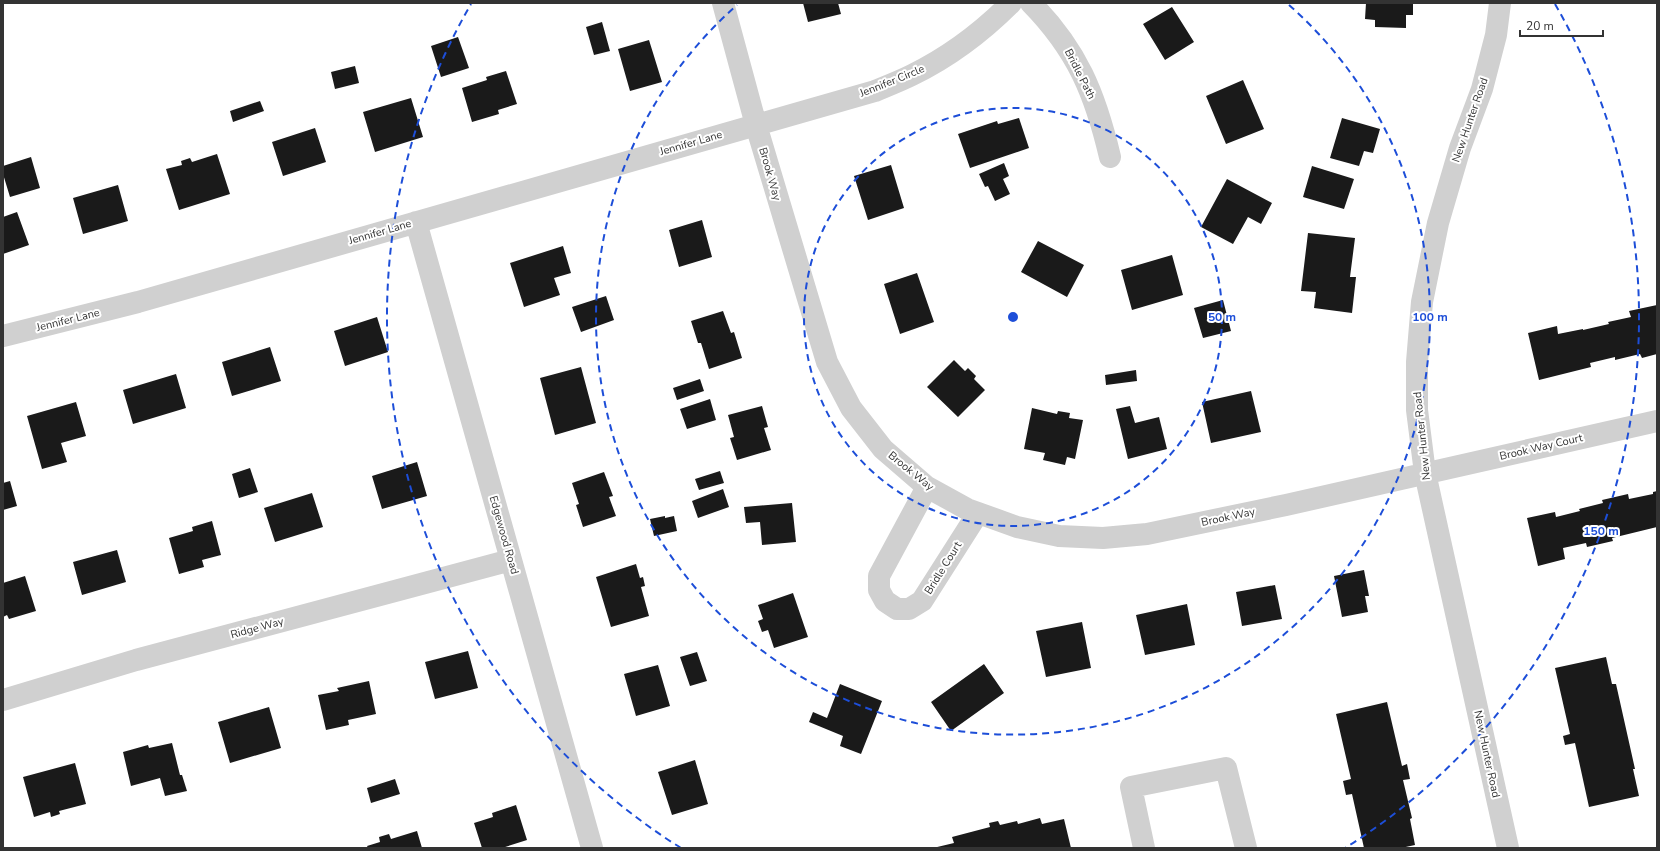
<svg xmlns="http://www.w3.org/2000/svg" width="1660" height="851" font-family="'Nunito Sans',sans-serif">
	<rect width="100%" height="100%" fill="#fff"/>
	<path fill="#1a1a1a" d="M803 3H838L841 14 808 22Z
		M1366 3H1413V15H1406V28L1375 27V20L1365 19Z
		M1172 7 1194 42 1165 60 1143 24Z
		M602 22 610 51 594 55 586 27Z
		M458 37 469 68 441 77 431 46Z
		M649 40 662 82 630 91 618 49Z
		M355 66 359 83 335 89 331 72Z
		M506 71 517 104 498 110 499 114 472 122 462 88 487 80 486 77Z
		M1243 80 1264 129 1226 144 1206 96Z
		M411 98 423 137 375 152 363 112Z
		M260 101 264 111 233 122 230 111Z
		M1019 118 1029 148 970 168 958 134 997 121 998 124Z
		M1342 118 1380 129 1373 153 1364 151 1359 166 1330 158Z
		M315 128 326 162 283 176 272 142Z
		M217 154 230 194 179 210 166 169 182 165 181 161 190 158 192 162Z
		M31 157 40 188 10 197 3 174V166Z
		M1004 163 1009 176 1003 179 1010 194 995 201 988 186 985 187 979 174Z
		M891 165 904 208 868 220 854 176Z
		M1312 166 1354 179 1344 209 1303 197Z
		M1227 179 1272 203 1261 224 1248 217 1233 244 1201 227Z
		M118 185 128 221 83 234 73 198Z
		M17 212 29 245 3 254V217Z
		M702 220 712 257 679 267 669 230Z
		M1308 233 1355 238 1350 277H1356L1352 313 1314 308 1316 292 1301 291Z
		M1038 241 1084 265 1067 297 1021 272Z
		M563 246 571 273 554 278 560 295 524 307 510 263Z
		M1172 255 1183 295 1132 310 1121 270Z
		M917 273 934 322 900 334 884 284Z
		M606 296 614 320 581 332 572 307Z
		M1223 300 1231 331 1203 338 1194 308Z
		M1657 305V354L1642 358 1640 354 1615 360V357L1590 363 1591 367 1539 380 1528 333 1557 326 1558 334 1583 329V330L1609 324 1608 322 1631 317 1629 311Z
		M723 311 731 333 734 332 742 358 709 369 701 343H698L691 321Z
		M377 317 388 352 345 366 334 331Z
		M270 347 281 381 232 396 222 362Z
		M954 360 965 371 968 368 976 376 974 379 985 390 958 417 927 387Z
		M581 367 596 423 555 435 540 378Z
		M1136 370 1137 381 1106 385 1105 375Z
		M176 374 186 408 133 424 123 390Z
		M700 379 704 391 677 400 673 388Z
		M1251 391 1261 432 1211 443 1202 402Z
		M710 399 716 420 687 429 680 409Z
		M76 402 86 436 61 443 67 462 42 469 27 416Z
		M762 406 768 427 764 428 771 450 737 460 730 438 734 437 728 415Z
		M1130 406 1135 423 1159 417 1167 449 1128 459 1116 409Z
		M1032 408 1057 414 1058 411 1070 413 1069 418 1083 420 1075 459 1067 457 1065 465 1043 460 1045 453 1024 449Z
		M417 462 427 496 382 509 372 476Z
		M250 468 258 492 239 498 232 474Z
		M720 471 724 483 699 490 695 479Z
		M604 472 613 496 609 497 616 516 583 527 576 505 579 504 572 483Z
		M10 481 17 506 3 510V483Z
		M723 489 729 507 698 518 692 501Z
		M1657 491V527L1612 538 1613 541 1587 547 1586 543 1563 548 1565 559 1538 566 1527 518 1555 512 1556 517 1580 511 1579 509 1603 503 1602 500 1628 494 1629 499 1653 494V492Z
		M312 493 323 527 275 542 264 508Z
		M792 503 796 542 762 545 760 522 746 523 744 507Z
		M665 516V518L674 516 677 531 654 536 650 519Z
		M212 521 221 555 202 560 204 567 179 574 169 538 193 531 192 527Z
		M117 550 126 582 82 595 73 562Z
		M636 564 640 578 643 577 645 586 641 587 649 616 611 627 596 577Z
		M1364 570 1369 596H1365L1368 612 1342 617 1334 576Z
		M25 576 36 611 9 619 7 615 3 617V583Z
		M1275 585 1282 619 1242 626 1236 592Z
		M793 593 808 637 774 648 768 630 762 632 758 621 763 619 758 605Z
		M1187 604 1195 645 1145 655 1136 615Z
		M1082 622 1091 668 1046 677 1036 631Z
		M468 651 478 688 435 699 425 662Z
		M697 652 707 681 690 686 680 657Z
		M1606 657 1612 684H1616L1635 769H1633L1639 796 1589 807 1575 743 1565 745 1563 736 1570 734 1555 668Z
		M984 664 1004 693 951 731 931 702Z
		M658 665 670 706 636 716 624 674Z
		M369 681 376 714 348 720 349 725 326 730 318 695 339 691 337 688Z
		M840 684 882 701 861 754 840 746 843 736 809 722 813 712 827 718Z
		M1387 702 1402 766 1407 764 1410 779 1403 780 1412 818 1410 819 1415 845 1401 848H1364L1352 794 1346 795 1343 781 1351 779 1336 714Z
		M269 707 281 748 230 763 218 722Z
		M172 743 180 775H182L187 791 165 796 160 778 131 786 123 752 148 745 149 748Z
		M695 760 708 804 672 815 658 772Z
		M75 763 86 804 59 811 60 814 51 817 50 812 34 817 23 777Z
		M395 779 400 794 371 803 367 788Z
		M516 805 527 840 502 848H482L474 823 493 817 492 813Z
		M1040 818 1042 824 1064 819 1071 848H933L954 843 952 837 990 827 989 823 998 821 1000 825 1017 821 1018 824Z
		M417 831 422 848H368L367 846 380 842 379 837 389 834 391 839Z"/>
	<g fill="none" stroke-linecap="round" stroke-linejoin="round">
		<path stroke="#d0d0d0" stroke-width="22" d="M723 3 756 125 827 362 851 408 883 449 927 487 967 509 1017 527 1059 536 1103 538 1147 534 1286 505 1657 421
			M1031 3C1077 50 1095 93 1110 157
			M1500 3 1496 35 1482 89 1460 148 1438 223 1422 302 1417 362V410L1425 473 1508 848
			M416 222 592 848
			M3 336 138 302 875 91C887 86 900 81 912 75 949 57 982 32 1011 3
			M927 487 879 576V590L885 601 897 609H909L922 601 978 513
			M3 700 136 660 511 560
			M1144 848 1131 787 1226 768 1246 848"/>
	</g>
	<g fill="none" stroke="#1d4ed8" stroke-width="2" stroke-dasharray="7 5">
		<circle cx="1013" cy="317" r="209"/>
		<path d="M1289 5A417 417 0 1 1 737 5"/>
		<path d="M681 848A626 626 0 0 1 471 4M1555 4A626 626 0 0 1 1345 848"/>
	</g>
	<g text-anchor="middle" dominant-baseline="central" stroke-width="4" stroke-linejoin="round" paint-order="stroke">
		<g font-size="11" fill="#333" stroke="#fff">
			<text transform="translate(1080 74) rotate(63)">Bridle Path</text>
			<text transform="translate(892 81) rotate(-22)">Jennifer Circle</text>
			<text transform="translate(1470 120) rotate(-71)">New Hunter Road</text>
			<text transform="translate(691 143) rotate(-16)">Jennifer Lane</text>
			<text transform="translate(770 174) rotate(74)">Brook Way</text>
			<text transform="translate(380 232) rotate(-16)">Jennifer Lane</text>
			<text transform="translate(68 320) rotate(-14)">Jennifer Lane</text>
			<text transform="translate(1422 436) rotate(-96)">New Hunter Road</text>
			<text transform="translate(1541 447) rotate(-13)">Brook Way Court</text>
			<text transform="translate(911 471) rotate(39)">Brook Way</text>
			<text transform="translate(1228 517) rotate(-12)">Brook Way</text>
			<text transform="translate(504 535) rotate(74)">Edgewood Road</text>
			<text transform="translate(943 568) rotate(-58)">Bridle Court</text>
			<text transform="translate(257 628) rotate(-15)">Ridge Way</text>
			<text transform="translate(1487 754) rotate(78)">New Hunter Road</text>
		</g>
	</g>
	<circle cx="1013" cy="317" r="6" fill="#1d4ed8" stroke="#fff" stroke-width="2"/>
	<g font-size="12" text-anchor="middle" font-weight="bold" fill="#1d4ed8" stroke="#fff" stroke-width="4" stroke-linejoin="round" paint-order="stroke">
		<text x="1222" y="321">50 m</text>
		<text x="1430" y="321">100 m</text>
		<text x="1601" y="535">150 m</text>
	</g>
	<rect width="1660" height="851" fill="none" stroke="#333333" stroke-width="8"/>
	<path d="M1520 30v6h83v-6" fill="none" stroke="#333333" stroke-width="2"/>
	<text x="1526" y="30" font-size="12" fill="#333333" stroke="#ffffff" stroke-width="3" paint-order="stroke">20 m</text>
</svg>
